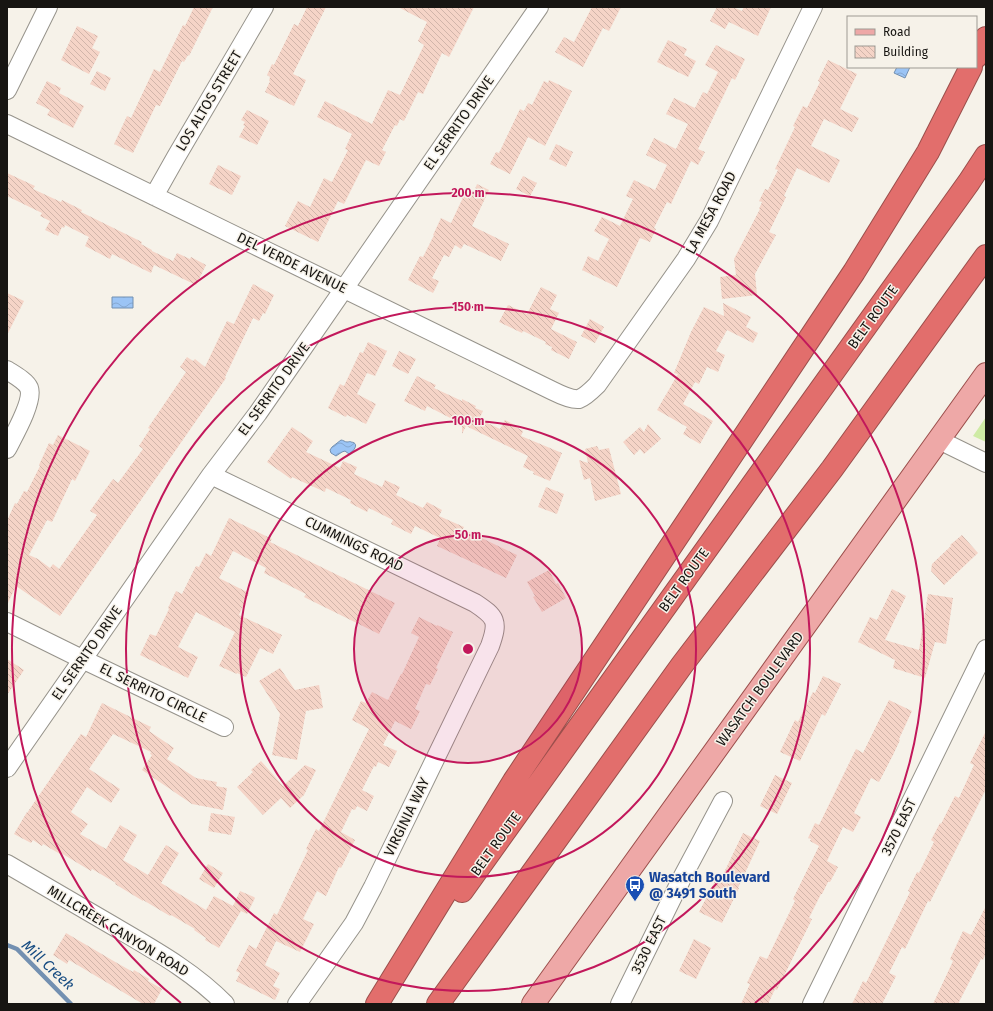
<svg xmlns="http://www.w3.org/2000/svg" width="993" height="1011" font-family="'Fira Sans',sans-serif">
	<defs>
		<pattern id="water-waves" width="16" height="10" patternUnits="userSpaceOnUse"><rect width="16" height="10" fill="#9bc4f5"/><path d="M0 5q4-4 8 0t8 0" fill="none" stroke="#85a8d1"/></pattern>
		<pattern id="building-back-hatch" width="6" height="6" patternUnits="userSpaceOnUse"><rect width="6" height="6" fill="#f5d4c7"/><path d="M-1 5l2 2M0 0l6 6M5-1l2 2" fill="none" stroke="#d1b5aa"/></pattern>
	</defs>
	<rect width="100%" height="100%" fill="#f6f2e9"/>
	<path fill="#cfeba5" d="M986 417V442L973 436Z"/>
	<path fill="url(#water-waves)" stroke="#7390b1" d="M897 67H910L905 78 894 73Z
		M112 297H133V308H112Z
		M341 440C343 440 345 442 347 442 349 442 350 441 351 442 360 443 354 451 349 454L345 451 342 452 336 456 331 453 330 450 332 447Z"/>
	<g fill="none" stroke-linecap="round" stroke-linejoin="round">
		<path stroke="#7390b1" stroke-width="4.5" d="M7 945 17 949 71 1004"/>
	</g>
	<path fill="url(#building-back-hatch)" d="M194 7H213L189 56 188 55 184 62 182 61 160 106 156 105 133 153 114 144 127 116 131 118 154 69 160 72 183 25 185 26Z
		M307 7H326L293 74 306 80 294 106 265 92 270 81H269L270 77 267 75 272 64 274 65 294 24 298 26Z
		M398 7H474L449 57 442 53 423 94 418 92 404 121 400 119 397 126 395 125 382 150 386 152 379 166 366 160 344 204 338 201 318 242 285 226 298 201 310 207 324 178 332 182 348 150 345 149 352 134 317 117 325 101 372 124 388 90 400 95 424 45 418 41 427 22Z
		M592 7H621L609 31 603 28 583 67 555 52 564 37 574 42Z
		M717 7H733L742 11 744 7H771L758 36 729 22 725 29 710 21Z
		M77 26 98 36 92 48 100 52 89 74 61 60Z
		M668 40 687 49 684 55 696 61 688 77 657 62Z
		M716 45 745 59 735 80 732 78 702 141 698 149 705 152 698 165 691 161 671 204 667 202 654 228 656 229 650 242 640 238 617 287 582 270 588 256 598 261 609 239 594 231 602 217 620 226 633 199 626 196 634 180 655 190 667 165 646 155 654 138 676 149 688 124 666 114 674 98 695 108 703 92 707 94 718 72 705 65Z
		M828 60 857 74 840 109 859 118 852 132 824 119 811 146 840 160 829 183 797 168 784 196 786 197 769 232 776 235 755 274 757 295 722 299 720 277 736 275 734 259 760 209H759L762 202 759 201 765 189 768 190 778 170 775 169 795 127 793 126 803 106 807 108 820 82 818 81Z
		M97 71 111 78 105 91 90 84Z
		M549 80 572 91 545 146 528 137 510 174 490 164 496 152 499 153 520 109 524 111 528 103 532 105 544 81 548 83Z
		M47 81 61 88 59 93 84 106 73 128 47 115 50 110 36 103Z
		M247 110 269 121 257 145 239 137 245 126 243 125 245 122 241 120Z
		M556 144 573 152 566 167 549 159Z
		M218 165 241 176 232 195 209 184Z
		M7 173 35 186 33 189 61 202 62 200 82 210 81 212 142 242 141 244 152 250V251L173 261 177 253 190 259 191 257 206 265 196 285 154 265 151 273 112 254 110 259 85 246 89 237 65 225 64 228 62 227 58 236 45 230 50 221 40 216 42 213 7 196Z
		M523 176 537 183 530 196 516 189Z
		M477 184 489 190 472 226 509 244 501 261 464 244 461 249 455 245 449 257 444 255 432 278 439 281 433 293 408 280 420 256 423 257 434 235H433L441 218 451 223 467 189 474 192Z
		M253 284 274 295 265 314 263 313 259 321 253 318 225 377 226 378 60 616 16 586 7 605V521L15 503 17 504 24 491 27 492 40 466 39 465 49 443 53 445 58 435 90 451 75 481 72 479 52 522 47 520 29 555 38 559 50 568 53 564 59 569 97 515 90 511 113 479 118 483 143 449 139 446 150 429 148 428 186 372 180 367 187 357 193 361 195 359 205 367 227 321 234 324Z
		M541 287 557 295 550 309 559 313 551 329 577 342 569 359 551 350 552 347 545 344 546 342 523 331 522 333 499 322 508 305 527 314Z
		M7 293 24 301 7 335Z
		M723 303 751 317 746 327 758 333 753 343 727 330 716 351 725 355 718 372 707 367 699 384 695 382 683 404 713 421 700 444 683 434 687 427 657 410 678 374 674 373 691 332 704 307 724 316Z
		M590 319 604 327 595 343 581 336Z
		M368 342 387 351 375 376 367 373 357 394 376 404 366 424 347 415 346 417 328 408 340 384 344 386 360 352 363 353Z
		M399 351 416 359 408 374 392 366Z
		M417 376 436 385 434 388 462 401V399L476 406 475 408 483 411 479 419 500 429 505 420 517 426 516 427 523 431 521 436 562 453 550 481 533 474 534 472 523 467 528 456 466 426 462 434V424L427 406 425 411 404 401Z
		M648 424 661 439 644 454 640 449 634 455 623 442 640 427 644 432Z
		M292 427 313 441 306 452 340 468 343 461 357 467 354 474 382 487 385 480 400 487 396 495 423 508 427 502 442 510 439 516 464 527 463 529 517 555 506 578 437 546 440 538 415 526 411 534 391 524 393 520 369 508 367 512 350 503 351 500 326 488 325 492 292 477 291 479 267 462Z
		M597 446 599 450 609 448 621 494 595 501 590 478 584 480 579 460 588 463 585 449Z
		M546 487 564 494 557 514 538 507Z
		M229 518 272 539 270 542 395 603 379 634 304 597 306 594 264 573 266 568 233 551 219 578 249 593 239 615 282 635 273 654 260 648 246 677 237 673V674L219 666 235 632 196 612 178 647 198 657 188 678 140 655 150 634 156 636 169 609 168 608 176 591 182 594 196 566 199 567 206 553 211 556Z
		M962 535 978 553 944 585 931 571 932 564 951 546 950 545Z
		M549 570 556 584 558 583 566 598 542 612 533 597 535 596 527 582Z
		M892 589 906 596 885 640 919 650 928 594 953 598 946 644 935 642 925 678 893 668 895 660 858 642 870 617 877 620Z
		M419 617 437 626V625L453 632 436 668 438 669 430 685 426 684 415 709 420 711 411 729 395 721 383 745 397 751 389 767 378 762 376 767 374 766 362 790 374 796 367 811 357 806 355 810 352 809 341 832 355 840 341 868 339 867 326 896 317 891 303 919 314 924 300 952 276 941 265 965 280 973 273 986 280 989 275 1000 236 981 240 973 236 971 249 945 256 949 274 913 277 915 308 850 306 849 316 829 319 831 369 729 352 720 361 701 366 703 372 692 388 700 401 674H402L419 637 411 633Z
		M7 659 24 670 7 695Z
		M280 668 295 690 319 685 323 708 306 711 297 760 272 755 280 714 259 681Z
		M823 676 841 684 825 716 822 714 800 761 780 752 795 720 798 722 813 692 815 693Z
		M889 700 912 711 899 739 900 740 893 755 879 782 871 778 854 813 861 817 853 832 843 827 827 861 838 867 830 882H828L822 894H821L809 918 812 919 777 990 775 989 768 1004H741L750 984 747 983 760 956 767 959 795 901 793 899 819 846 810 841 811 839 808 838 815 823 819 825 856 749 863 753Z
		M102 703 151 727 149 731 174 748 167 759 196 778 217 782 216 786 227 788 223 810 192 804 142 770 152 755 150 754 151 752 113 734 89 769 120 789 111 803 87 787 71 812 88 824 80 834 106 849 120 825 137 835 123 860 148 875 166 845 179 853 161 883 206 910 214 896 233 906 240 891 254 897 255 898 247 914 241 911 219 948 205 940 206 938 194 930 195 929 171 915 170 916 143 900V901L115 884 116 883 92 869 91 871 61 853 60 854 43 844 42 846 33 840 31 843 14 834 27 812V813L81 734 86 737Z
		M986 731V789L930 902 928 901 905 949 902 947 889 973 896 976 882 1004H852L863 981 866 983 910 892 908 891 917 872 919 873 934 842 931 840 940 823 941 824 955 796 959 798 974 765 970 763Z
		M261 761 283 786 305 765 316 770 304 795 290 808 281 798 263 815 237 787 253 772 251 770Z
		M775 775 792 783 777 814 760 806Z
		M211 813 235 817 231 835 208 831Z
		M743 833 760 841 738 888H739L722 923 699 912 717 877 721 879Z
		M208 864 223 873 214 888 199 879Z
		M986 906V953L983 960 981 959 958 1004H933L953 961 950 959 963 931 971 935Z
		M66 933 117 963 133 972 134 970 149 979 148 981 162 989 154 1004H143L69 960 67 964 53 955Z
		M694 939 711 948 696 979 679 971Z"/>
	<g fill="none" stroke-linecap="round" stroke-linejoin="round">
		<g stroke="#96938b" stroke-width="20">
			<path id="minor" d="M7 90 48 7
				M7 124 553 391C559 394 572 400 579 399 585 397 592 390 597 385L686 259 709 221 813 7
				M154 196 176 157 264 7
				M7 370C13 374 26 381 29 388 34 401 13 437 7 449
				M939 440 986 463
				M211 475 475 603C496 617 499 621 490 646L373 887 354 923 297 1004
				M7 622 82 659 224 727
				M7 768 211 475 258 413 539 7
				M7 864C43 885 79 906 115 927 154 950 194 972 225 1004
				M620 1004 683 876 723 801
				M812 1004 986 649"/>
		</g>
		<g stroke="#9b4f4c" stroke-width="24">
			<path id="major" d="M533 1004 986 374"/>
		</g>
		<g stroke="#9b4f4c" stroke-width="24">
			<path id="highway" d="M976 57 986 38
				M462 891 969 182 986 156
				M377 1004 514 781 854 272 928 152 971 67
				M438 1004 682 665 832 469 986 256"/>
		</g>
		<use href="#minor" stroke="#fff" stroke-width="18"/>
		<use href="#major" stroke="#eea8a7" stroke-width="22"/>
		<use href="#highway" stroke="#e26e6c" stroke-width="22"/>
	</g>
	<circle cx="468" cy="649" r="114" fill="#c2185b" fill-opacity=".12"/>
	<g fill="none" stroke="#c2185b" stroke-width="2">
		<circle cx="468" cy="649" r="114"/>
		<circle cx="468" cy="649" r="228"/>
		<circle cx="468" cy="649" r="342"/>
		<path d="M181 1003A456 456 0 1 1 755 1003"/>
	</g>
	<defs>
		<g id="bus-pin" transform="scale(1)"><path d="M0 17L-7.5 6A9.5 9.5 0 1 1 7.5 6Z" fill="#1a4fb4" stroke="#f6f2e9"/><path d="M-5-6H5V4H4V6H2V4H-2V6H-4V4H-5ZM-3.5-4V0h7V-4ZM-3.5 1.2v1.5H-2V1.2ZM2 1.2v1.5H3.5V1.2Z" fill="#fff"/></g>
	</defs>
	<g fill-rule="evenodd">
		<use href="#bus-pin" x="635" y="885"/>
	</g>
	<g text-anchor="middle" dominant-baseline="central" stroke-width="3" stroke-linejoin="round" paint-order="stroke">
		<g font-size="14" fill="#171512" stroke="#f6f2e9">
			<text transform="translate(209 101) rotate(-59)">LOS ALTOS STREET</text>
			<text transform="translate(459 123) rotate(-55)">EL SERRITO DRIVE</text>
			<text transform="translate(711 213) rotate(-62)">LA MESA ROAD</text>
			<text transform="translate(292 263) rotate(26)">DEL VERDE AVENUE</text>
			<text transform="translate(873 317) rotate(-54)">BELT ROUTE</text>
			<text transform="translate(274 389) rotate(-54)">EL SERRITO DRIVE</text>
			<text transform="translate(354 544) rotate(26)">CUMMINGS ROAD</text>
			<text transform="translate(684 580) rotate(-54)">BELT ROUTE</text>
			<text transform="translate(87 653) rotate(-55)">EL SERRITO DRIVE</text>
			<text transform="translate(760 689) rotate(-54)">WASATCH BOULEVARD</text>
			<text transform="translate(153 693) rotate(26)">EL SERRITO CIRCLE</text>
			<text transform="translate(407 817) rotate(-64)">VIRGINIA WAY</text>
			<text transform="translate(899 827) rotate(-64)">3570 EAST</text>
			<text transform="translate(496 844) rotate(-54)">BELT ROUTE</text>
			<text transform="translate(118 931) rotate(31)">MILLCREEK CANYON ROAD</text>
			<text transform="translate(649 945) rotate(-64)">3530 EAST</text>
		</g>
		<g font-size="14" font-weight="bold" fill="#164399" stroke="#f6f2e9" text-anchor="start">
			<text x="649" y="877">Wasatch Boulevard<tspan x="649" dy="16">@ 3491 South</tspan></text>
		</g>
		<g font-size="15" font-style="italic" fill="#174c82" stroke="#f6f2e9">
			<text transform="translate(48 965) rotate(43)">Mill Creek</text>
		</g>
	</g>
	<circle cx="468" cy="649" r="6" fill="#c2185b" stroke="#f6f2e9" stroke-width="2"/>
	<g font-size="12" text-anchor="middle" font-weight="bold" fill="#c2185b" stroke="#f6f2e9" stroke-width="3" stroke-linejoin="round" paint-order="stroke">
		<text x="468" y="197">200 m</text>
		<text x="468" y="311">150 m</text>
		<text x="468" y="425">100 m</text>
		<text x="468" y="539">50 m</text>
	</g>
	<rect width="993" height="1011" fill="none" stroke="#171512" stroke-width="16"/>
	<rect x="847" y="16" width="130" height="52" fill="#f6f2e9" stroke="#9d9a93"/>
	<rect x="855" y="29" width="20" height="6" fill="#eea8a7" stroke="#9d9a93"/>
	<text x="883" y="36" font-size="12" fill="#171512">Road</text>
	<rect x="855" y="46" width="20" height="12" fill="url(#building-back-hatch)" stroke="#9d9a93"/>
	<text x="883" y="56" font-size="12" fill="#171512">Building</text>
</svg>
